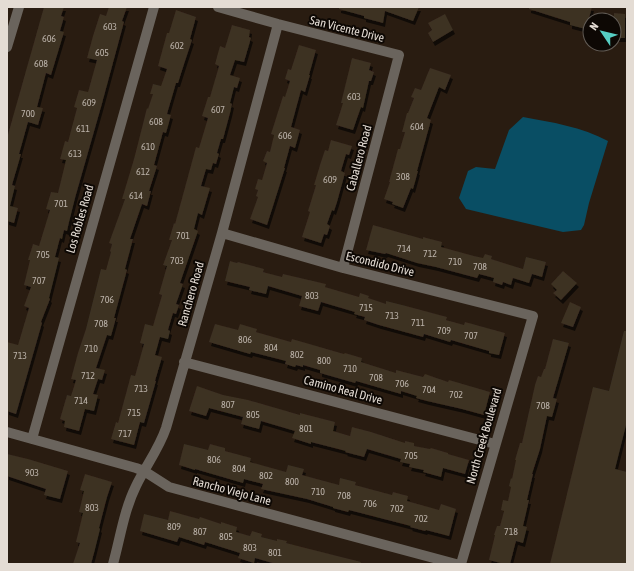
<svg xmlns="http://www.w3.org/2000/svg" width="634" height="571" font-family="'Asap Condensed',sans-serif">
	<defs>
		<filter id="shadow"><feDropShadow dx="2" dy="4" stdDeviation="0" flood-color="#0009"/></filter>
	</defs>
	<rect width="100%" height="100%" fill="#291c11"/>
	<path fill="#094e64" d="M523 117C551 122 582 127 608 141L589 203 584 225 581 230 563 232 466 209 459 198 468 171 476 167 495 169 509 130Z"/>
	<path fill="#3d3023" filter="url(#shadow)" d="M44 7H64L61 16 64 17 60 31 64 32 51 75 46 73 37 107 43 108 38 125 28 122 19 154H21L12 185 15 186 10 206 18 208 14 223 7 221V138Z
		M109 7H127L122 21 124 22 101 107 75 198 69 222 67 231 64 230 62 239 60 238 55 257 59 258 49 298 50 299 41 322 42 323 16 414 7 411V342L18 345 29 308 24 306 31 287 24 285 30 260H28L33 244 39 246 50 210 46 209 51 192 58 193 66 160 60 159 65 141 68 142 77 108 74 107 79 90 88 92 97 60 87 58 93 36 100 14 106 16Z
		M339 7H419L413 21 385 11 383 23 364 18V16L339 9Z
		M529 7H592L586 29 570 25V22L529 9Z
		M176 10 196 17 190 39 192 40 185 61 178 83H176L167 114 171 115 166 133 163 132 154 165 157 166 149 191H151L147 206 142 204 130 239H133L125 269 127 270 114 318H116L111 336 107 335 96 368 105 370 102 380 98 379 93 394 98 395 94 411 85 409 79 431 64 427 65 421 60 419 67 395 71 396 76 380 71 379 78 353 86 329 101 269 106 270 111 252 110 251 112 244 109 243 125 199H122L134 159 147 108 148 109 153 94H150L153 84 161 86 167 69 158 66 167 33H169Z
		M614 13 625 14V38H614Z
		M445 14 453 30 433 42 428 33 432 30 428 23Z
		M232 25 250 30 249 37 251 38 244 62 235 60 230 75 240 78 237 88 234 87 230 103 232 104 230 113 223 139H221L217 153 219 154 216 164 213 163 211 170 206 169 201 186 210 188 202 215 198 213 194 229 198 231 180 283 183 284 176 304 179 305 176 314 173 313 168 330 170 331 168 339 160 337 155 355 162 357 155 381H156L144 423 140 422 134 445 111 439 116 422 118 423 131 375 135 376 144 344 140 343 145 324 153 326 162 295 159 294 167 266 163 265 172 240H169L174 223 175 224 196 147 199 148 208 118 202 116 208 97H210L219 66 215 64 220 46 225 48Z
		M299 45 316 50 309 75H310L305 92 301 90 291 127 300 130 295 148 290 146 284 168H285L267 225 250 219 258 197 256 196 258 190 255 189 258 179 262 180 267 163 263 161 267 151 270 152 274 135 271 134 283 96 285 97 290 81 285 79 288 69 291 70Z
		M352 58 371 63 369 70 374 72 371 81H369L363 108 361 107 353 130 336 125 343 103H341Z
		M430 68 451 75 445 90 439 87 427 118 431 120 417 171H418L413 189 411 188 403 208 392 204 393 202 384 199 390 182H389L398 149H400L405 132H402L407 113H408L414 98 411 97 415 88 421 90Z
		M331 140 352 146 349 155 346 154 341 171 345 173 337 202 334 211 332 210 327 224 330 226 327 235 324 234 321 243 302 237 310 212 308 211 316 185H314L320 165 325 150 328 151Z
		M373 225 423 239V237L442 242 441 247 474 256 483 258 485 254 492 256 491 259 523 269 526 257 546 262 542 277 532 274 529 283 513 278 511 285 503 282 502 285 493 282 494 278 479 274 477 278 436 267 417 263 386 253 385 254 366 250Z
		M230 261 237 263 238 262 264 269 263 272 282 277 283 274 326 284 325 287 359 297 360 293 369 296 368 298 386 304V301L406 306 447 317 446 320 464 325 465 322 505 333 499 355 489 353V351L451 340 450 342 424 334 423 337 379 325 364 320 365 317 354 314 355 312 321 302 318 311 299 306 302 296 268 286 266 294 249 290 250 287 225 281Z
		M563 271 577 283 561 300 553 293 557 290 551 284Z
		M570 302 581 307 573 327 561 323Z
		M215 324 238 330 240 324 257 329 256 332 291 342 292 339 344 354 345 353 362 358 361 362 396 373V370L423 377 425 374 448 382 449 380 490 392 484 415 462 409 427 401 416 398 417 396 401 391V394L356 381 355 383 320 373V370L303 365V367L296 365 295 367 285 364 286 361 251 352 250 354 209 342Z
		M624 331H627V421L615 469 627 472V564H550L593 387 609 391Z
		M553 339 569 343 553 398 557 399 552 417 547 416 540 449 532 474H533L527 500H529L523 526 527 527 523 543 516 541 510 564H504L489 560 495 535H494L497 526H500L504 511 501 510 503 500 508 501 511 487 509 486 511 478 512 479 516 460H515L520 443H522L535 385 538 376 541 377 544 369H545Z
		M197 386 223 395 248 400 300 415V413L335 422 333 431 350 436 352 427 371 432 405 443V441L414 443V446L430 449 431 448 448 453V454L469 460 465 474 443 468 441 477 423 472 424 470 409 467 410 464 400 462 401 459 367 449 364 457 345 452 346 451 311 442V444L292 438 295 431 261 421 259 429 241 424 243 417 209 408 206 416 189 411Z
		M184 444 208 450 210 444 225 448V451L251 458 250 462 286 472 288 465 304 469 302 475 339 485 340 478 356 482 355 485 392 495 393 492 408 496 407 501 439 510 441 504 456 509 449 536 426 530 425 531 410 527 411 526 349 510 348 512 333 508V507L307 499 261 489 263 484 244 479 243 483 195 469V470L179 465Z
		M7 454 28 459 68 471 60 499 44 495 46 489 7 476Z
		M85 474 112 482 107 497 99 528 100 529 94 553 91 564H73L80 543 76 542 83 513 79 512 84 491 80 490Z
		M170 511 199 519 200 517 221 524V522L237 527 236 532 250 536 252 531 262 534 261 537 277 541V539L287 541 286 543 361 562 360 564H276L255 558 254 563 238 558 240 553 205 542 204 545 179 537 177 542 140 531 144 514 168 520Z"/>
	<g fill="none" stroke-linecap="round" stroke-linejoin="round">
		<path stroke="#6a645d" stroke-width="10" d="M218 7 278 24 399 55 343 268
			M7 47 19 7
			M222 233 343 268 533 316 461 564
			M184 362 495 444
			M7 432 136 468 144 471 169 487 456 564
			M32 439 154 7
			M113 564C120 539 124 510 136 486 145 467 159 449 166 428L222 233 278 24"/>
	</g>
	<g text-anchor="middle" dominant-baseline="central" stroke-width="4" stroke-linejoin="round" paint-order="stroke">
		<g font-size="10" fill="#bab1a8">
			<text x="110" y="26">603</text>
			<text x="49" y="38">606</text>
			<text x="177" y="45">602</text>
			<text x="102" y="52">605</text>
			<text x="41" y="63">608</text>
			<text x="354" y="96">603</text>
			<text x="89" y="102">609</text>
			<text x="218" y="109">607</text>
			<text x="28" y="113">700</text>
			<text x="156" y="121">608</text>
			<text x="417" y="126">604</text>
			<text x="83" y="128">611</text>
			<text x="285" y="135">606</text>
			<text x="148" y="146">610</text>
			<text x="75" y="153">613</text>
			<text x="143" y="171">612</text>
			<text x="403" y="176">308</text>
			<text x="330" y="179">609</text>
			<text x="136" y="195">614</text>
			<text x="61" y="203">701</text>
			<text x="183" y="235">701</text>
			<text x="404" y="248">714</text>
			<text x="430" y="253">712</text>
			<text x="43" y="254">705</text>
			<text x="177" y="260">703</text>
			<text x="455" y="261">710</text>
			<text x="480" y="266">708</text>
			<text x="39" y="280">707</text>
			<text x="312" y="295">803</text>
			<text x="107" y="299">706</text>
			<text x="366" y="307">715</text>
			<text x="392" y="315">713</text>
			<text x="418" y="322">711</text>
			<text x="101" y="323">708</text>
			<text x="444" y="330">709</text>
			<text x="471" y="335">707</text>
			<text x="245" y="339">806</text>
			<text x="271" y="347">804</text>
			<text x="91" y="348">710</text>
			<text x="297" y="354">802</text>
			<text x="20" y="355">713</text>
			<text x="324" y="360">800</text>
			<text x="350" y="368">710</text>
			<text x="88" y="375">712</text>
			<text x="376" y="377">708</text>
			<text x="402" y="383">706</text>
			<text x="141" y="388">713</text>
			<text x="429" y="389">704</text>
			<text x="456" y="394">702</text>
			<text x="81" y="400">714</text>
			<text x="228" y="404">807</text>
			<text x="543" y="405">708</text>
			<text x="134" y="412">715</text>
			<text x="253" y="414">805</text>
			<text x="306" y="428">801</text>
			<text x="125" y="433">717</text>
			<text x="411" y="455">705</text>
			<text x="214" y="459">806</text>
			<text x="239" y="468">804</text>
			<text x="32" y="472">903</text>
			<text x="266" y="475">802</text>
			<text x="292" y="481">800</text>
			<text x="318" y="491">710</text>
			<text x="344" y="495">708</text>
			<text x="370" y="503">706</text>
			<text x="92" y="507">803</text>
			<text x="397" y="508">702</text>
			<text x="421" y="518">702</text>
			<text x="174" y="526">809</text>
			<text x="200" y="531">807</text>
			<text x="511" y="531">718</text>
			<text x="226" y="536">805</text>
			<text x="250" y="547">803</text>
			<text x="275" y="552">801</text>
		</g>
		<g font-size="12" fill="#e4dcd4" stroke="#0d0804">
			<text transform="translate(347 29) rotate(14)">San Vicente Drive</text>
			<text transform="translate(359 158) rotate(-75)">Caballero Road</text>
			<text transform="translate(80 219) rotate(-74)">Los Robles Road</text>
			<text transform="translate(380 264) rotate(14)">Escondido Drive</text>
			<text transform="translate(191 294) rotate(-74)">Ranchero Road</text>
			<text transform="translate(343 390) rotate(15)">Camino Real Drive</text>
			<text transform="translate(484 436) rotate(-74)">North Creek Boulevard</text>
			<text transform="translate(232 491) rotate(15)">Rancho Viejo Lane</text>
		</g>
	</g>
	<rect width="634" height="571" fill="none" stroke="#e4dcd4" stroke-width="16"/>
	<g transform="translate(602 32) rotate(305)"><circle r="19" fill="#0d0804" stroke="#635d57"/>
	<path d="M0-3L7 15L0 10L-7 15Z" fill="#56cec3"/>
	<text y="-6" font-size="11" font-weight="bold" text-anchor="middle" fill="#e4dcd4">N</text>
	</g>
</svg>
